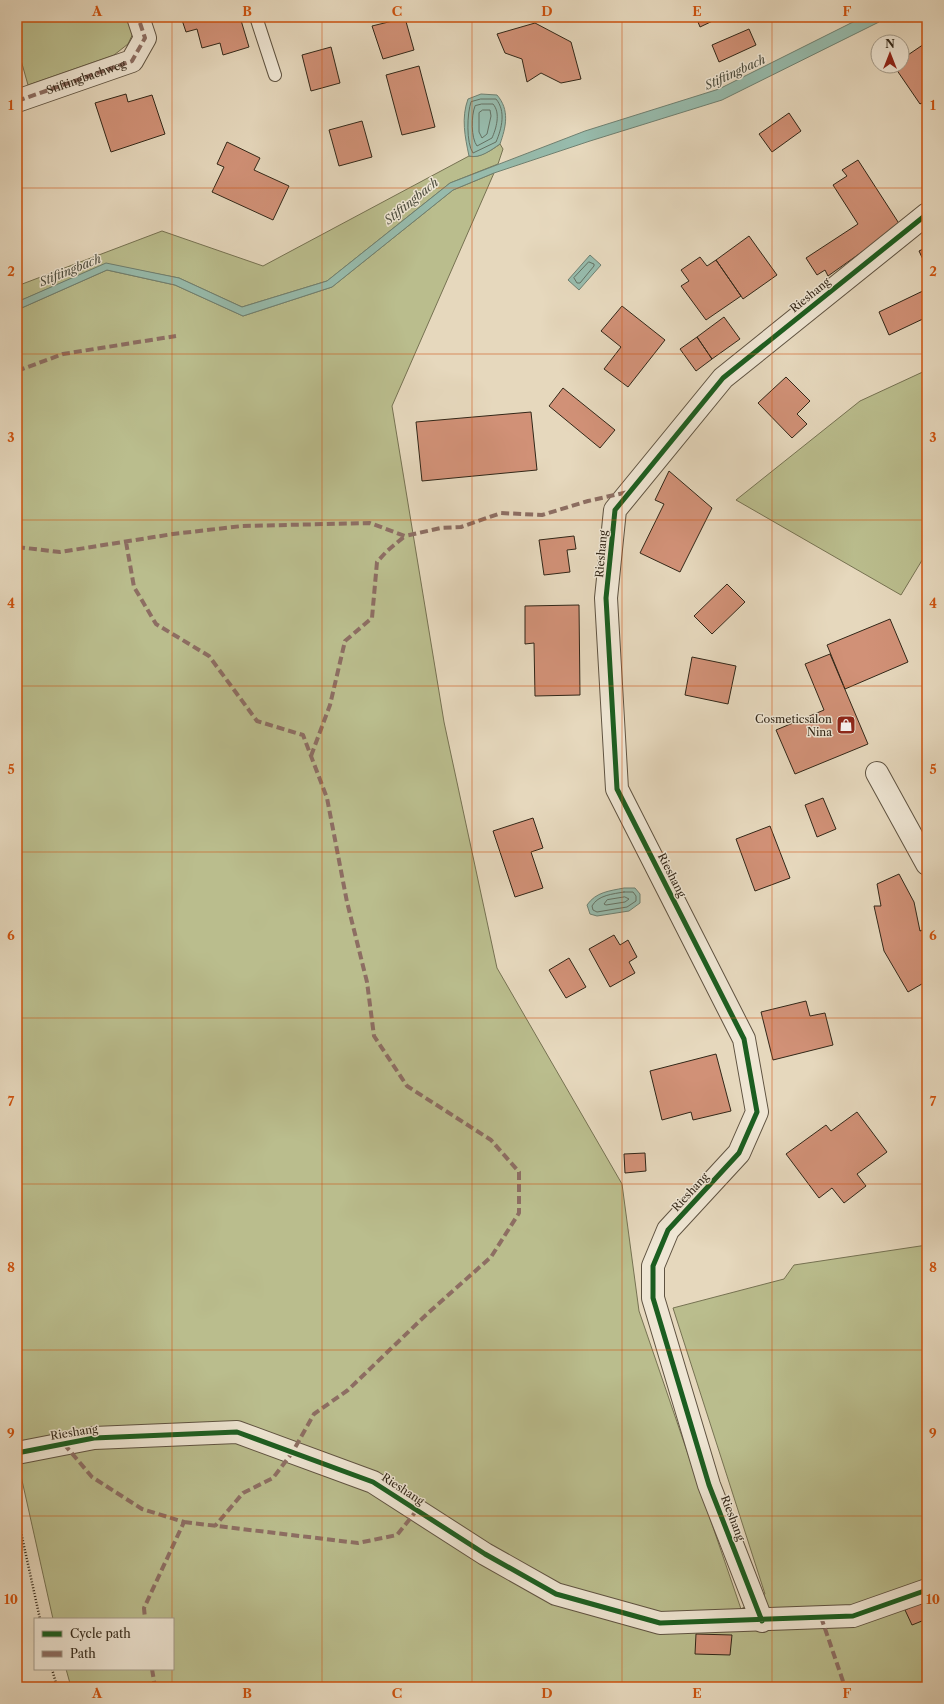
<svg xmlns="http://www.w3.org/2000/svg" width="944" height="1704" font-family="'Libre Caslon Text',serif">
	<rect width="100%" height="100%" fill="#e6d8bd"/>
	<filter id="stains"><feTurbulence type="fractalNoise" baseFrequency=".005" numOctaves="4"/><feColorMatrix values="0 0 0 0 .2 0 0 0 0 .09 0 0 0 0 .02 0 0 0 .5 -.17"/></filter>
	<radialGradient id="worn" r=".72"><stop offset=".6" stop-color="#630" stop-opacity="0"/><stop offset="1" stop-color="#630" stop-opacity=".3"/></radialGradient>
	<path fill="#babd8d" stroke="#767252" d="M17 17H131L135 29 128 44 114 55 28 85 17 46Z
		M500 144 503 149 498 164 450 183 327 281 242 307 179 278 106 264 17 302V286L162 231 263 266 469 156C478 159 492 150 500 144Z
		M494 173 392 406 444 722 497 968 622 1184 639 1311 741 1609 765 1594 673 1308 784 1279 794 1265 927 1245V1687H71L66 1669H173V1619H53L17 1458V310L107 270 175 285 243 316 332 287 453 190Z
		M927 370V552L901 595 736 500 860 401Z"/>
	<path fill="#97bbac" stroke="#6f8071" d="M863 17H883L879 22 722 100 590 141 494 173 453 190 332 287 243 316 175 285 107 270 17 310V302L106 263 179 278 242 307 327 281 450 183 585 131 719 89Z
		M481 94 497 95C510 110 506 127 500 144 491 150 480 159 469 156 465 137 461 118 468 99Z
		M590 255 601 265 579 290 568 280Z
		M624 888H635L640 894V903L629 911 597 916 590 914 587 905C596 892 609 891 624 888Z"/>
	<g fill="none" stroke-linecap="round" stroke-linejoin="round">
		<path stroke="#647162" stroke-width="1" d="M481 99H496C506 111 502 128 496 142L473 153C466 143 467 113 471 102Z
			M482 104H493C501 113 496 129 492 138L477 146C471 138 471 116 475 106Z
			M483 110H490L491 116 487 134 482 138 479 132V113Z
			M589 262 594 264V266L580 283H577L574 278Z
			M624 892H633L636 896V901L627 907 597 912 593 910 592 906C598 895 613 894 624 892Z
			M625 897 629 899 625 902 606 905 604 904 607 900Z"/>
	</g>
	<path fill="#d19177" stroke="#322718" d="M181 17H240L249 47 223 55 220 43 202 48 197 29 186 32Z
		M696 17H721L700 27Z
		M405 18 414 50 383 59 372 26Z
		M535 23 571 42 581 79 561 83 541 73 527 82 522 59 505 53 497 34Z
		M749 29 756 45 719 62 712 45Z
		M927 42V100L920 104 894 66H902V59Z
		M331 47 340 83 311 91 302 55Z
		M419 66 435 127 402 135 386 75Z
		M126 94 128 102 152 95 165 134 111 152 95 103Z
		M789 113 801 131 772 152 759 134Z
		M362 121 372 157 339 166 329 130Z
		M227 142 260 158 254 170 289 186 273 220 212 192 224 167 217 164Z
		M858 160 900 225 828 276 825 270 817 275 806 258 858 224 833 185 847 176 842 170Z
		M749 236 777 275 743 299 716 260Z
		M927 247V268L919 251Z
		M700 257 707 266 716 260 741 296 706 320 681 286 689 281 681 270Z
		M927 289V317L889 335 879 312Z
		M622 306 665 340 628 387 604 369 621 347 601 331Z
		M724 317 740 339 712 359 697 337Z
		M697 337 712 359 696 371 680 349Z
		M786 377 810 401 797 414 807 424 792 438 758 403Z
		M563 388 615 430 600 448 549 406Z
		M531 412 537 470 422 481 416 422Z
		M669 471 712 508 680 572 640 553 664 504 655 500Z
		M574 536 576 549 567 550 570 572 544 575 539 540Z
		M727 584 745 602 712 634 694 616Z
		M579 605 580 695 535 696 534 643 525 644V606Z
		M890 619 908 662 845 689 827 645Z
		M830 654 868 744 795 774 776 730 824 710 805 664Z
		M692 657 736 666 728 704 685 695Z
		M823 798 836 829 817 837 805 805Z
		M533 818 543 848 531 852 543 888 515 897 493 831Z
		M770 826 790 878 755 891 736 839Z
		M899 874 914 902 920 931 925 929 927 932V981L908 992 884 951 874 906H881L877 884Z
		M614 935 620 945 628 940 637 957 629 962 635 973 610 987 589 949Z
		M569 958 586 987 566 998 549 970Z
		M806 1001 810 1016 825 1013 833 1045 773 1060 761 1012Z
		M716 1054 731 1111 693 1120 691 1112 662 1120 650 1071Z
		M857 1112 887 1152 857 1174 866 1186 844 1203 832 1188 819 1198 786 1154 826 1125 831 1131Z
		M645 1153 646 1171 625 1173 624 1154Z
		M927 1600V1619L912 1625 905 1610Z
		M696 1634 732 1635 730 1655 695 1654Z"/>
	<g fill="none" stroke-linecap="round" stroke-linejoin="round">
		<g stroke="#5f5341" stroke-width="14">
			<path id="lane" d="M256 17 275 75"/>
		</g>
		<g stroke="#5f5341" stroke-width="24">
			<g id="street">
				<path id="s1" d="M17 101 132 61 145 38 138 17"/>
				<path d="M877 773 927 864"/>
				<path d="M17 1453 94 1438 237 1432 373 1482 485 1554 556 1594 660 1623 853 1616 927 1590"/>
				<path d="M762 1621 709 1485 653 1298V1266L668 1230 739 1153 757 1112 744 1039 617 789 606 598 615 510 723 378 927 214"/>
			</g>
		</g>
		<path stroke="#322718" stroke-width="2.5" stroke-dasharray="1 2" stroke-linecap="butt" d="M17 1514 40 1619
			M52 1669 57 1687"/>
		<use href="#lane" stroke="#efe6d4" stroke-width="12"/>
		<use href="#street" stroke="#efe6d4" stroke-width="22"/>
		<path stroke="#8d6e63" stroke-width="4" stroke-dasharray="8 4" stroke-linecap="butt" d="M17 101 132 61 145 38 138 17
			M17 371 63 354 176 336
			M126 542 134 587 156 624 209 656 257 721 303 735 327 798 347 902 367 982 374 1036 407 1086 491 1140 519 1172V1213L491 1257 427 1314 348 1390 314 1414 292 1453 273 1478 243 1493 215 1526
			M17 547 60 552 173 534 242 526 370 523 405 536 441 528 461 527 501 513 542 515 588 501 628 492
			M311 756 330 705 345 641 372 618 377 562 387 551 405 536
			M64 1444 92 1477 142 1509 184 1522 144 1608 145 1619
			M184 1522 358 1543 397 1535 417 1510
			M821 1617 845 1687
			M152 1669 155 1687"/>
		<g stroke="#efe6d4" stroke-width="8">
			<path id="cycleway" d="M17 1453 94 1438 237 1432 373 1482 485 1554 556 1594 660 1623 853 1616 927 1590
				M762 1621 709 1485 653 1298V1266L668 1230 739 1153 757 1112 744 1039 617 789 606 598 615 510 723 378 927 214"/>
		</g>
		<use href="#cycleway" stroke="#1b5e20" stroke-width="5"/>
	</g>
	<path fill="none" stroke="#cd520e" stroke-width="1" stroke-opacity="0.55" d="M172 17V1619M322 17V1687M472 17V1687M622 17V1687M772 17V1687M17 188H927M17 354H927M17 520H927M17 686H927M17 852H927M17 1018H927M17 1184H927M17 1350H927M17 1516H927M172 1669V1687"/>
	<defs>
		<g id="shop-square" transform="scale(1)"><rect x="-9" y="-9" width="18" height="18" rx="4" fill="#8f2418" stroke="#efe6d4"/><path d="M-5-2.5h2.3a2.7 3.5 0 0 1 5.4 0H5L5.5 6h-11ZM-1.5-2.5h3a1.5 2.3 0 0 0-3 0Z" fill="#fff"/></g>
	</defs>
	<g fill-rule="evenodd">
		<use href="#shop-square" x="846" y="725"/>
	</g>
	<g text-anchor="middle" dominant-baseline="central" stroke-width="3" stroke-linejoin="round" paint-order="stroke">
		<g font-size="11" fill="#322718" stroke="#efe6d4">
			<text stroke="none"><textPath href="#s1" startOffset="73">Stiftingbachweg</textPath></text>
			<text transform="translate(810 295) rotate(-39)">Rieshang</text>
			<text transform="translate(601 554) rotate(-85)">Rieshang</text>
			<text transform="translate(672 875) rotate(63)">Rieshang</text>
			<text transform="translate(690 1192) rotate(-47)">Rieshang</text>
			<text transform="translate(74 1432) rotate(-9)">Rieshang</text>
			<text transform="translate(403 1489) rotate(33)">Rieshang</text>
			<text transform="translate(733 1518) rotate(69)">Rieshang</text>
		</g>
		<g font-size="11" fill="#322718" stroke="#efe6d4" text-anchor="end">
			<text x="832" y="719">Cosmeticsalon<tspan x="832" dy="13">Nina</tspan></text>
		</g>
		<g font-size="12" font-style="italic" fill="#4b4c3d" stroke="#efe6d4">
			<text transform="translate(735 72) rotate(-25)">Stiftingbach</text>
			<text transform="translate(411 201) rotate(-39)">Stiftingbach</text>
			<text transform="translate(70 270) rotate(-22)">Stiftingbach</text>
		</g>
	</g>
	<rect width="944" height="1704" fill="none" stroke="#e6d8bd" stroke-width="44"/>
	<rect x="34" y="1618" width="140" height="52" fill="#efe6d4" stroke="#a39a89"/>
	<rect x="42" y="1631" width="20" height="6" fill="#1b5e20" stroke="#a39a89"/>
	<text x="70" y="1638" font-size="12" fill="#322718">Cycle path</text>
	<rect x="42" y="1651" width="20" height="6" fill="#8d6e63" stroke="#a39a89"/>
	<text x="70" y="1658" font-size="12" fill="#322718">Path</text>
	<g transform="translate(890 54)"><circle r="19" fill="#efe6d4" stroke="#a39a89"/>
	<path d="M0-3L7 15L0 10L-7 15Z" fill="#8f2418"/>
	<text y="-6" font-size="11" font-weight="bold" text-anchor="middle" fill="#322718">N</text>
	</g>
	<rect x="22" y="22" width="900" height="1660" fill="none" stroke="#cd520e" stroke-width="1.5"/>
	<g font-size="13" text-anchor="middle" font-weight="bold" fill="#cd520e">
		<text x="97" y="16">A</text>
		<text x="247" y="16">B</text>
		<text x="397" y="16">C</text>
		<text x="547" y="16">D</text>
		<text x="697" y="16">E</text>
		<text x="847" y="16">F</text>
		<text x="11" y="110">1</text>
		<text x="933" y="110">1</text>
		<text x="11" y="276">2</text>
		<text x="933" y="276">2</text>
		<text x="11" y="442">3</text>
		<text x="933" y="442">3</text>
		<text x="11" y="608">4</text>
		<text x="933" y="608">4</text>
		<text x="11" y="774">5</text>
		<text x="933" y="774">5</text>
		<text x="11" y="940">6</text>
		<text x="933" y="940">6</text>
		<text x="11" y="1106">7</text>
		<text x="933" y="1106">7</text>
		<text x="11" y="1272">8</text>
		<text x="933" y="1272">8</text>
		<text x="11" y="1438">9</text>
		<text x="933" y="1438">9</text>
		<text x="11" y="1604">10</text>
		<text x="933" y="1604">10</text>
		<text x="97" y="1698">A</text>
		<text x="247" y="1698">B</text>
		<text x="397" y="1698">C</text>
		<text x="547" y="1698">D</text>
		<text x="697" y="1698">E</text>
		<text x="847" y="1698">F</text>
	</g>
	<rect width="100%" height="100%" filter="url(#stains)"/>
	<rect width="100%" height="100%" fill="url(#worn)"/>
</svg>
